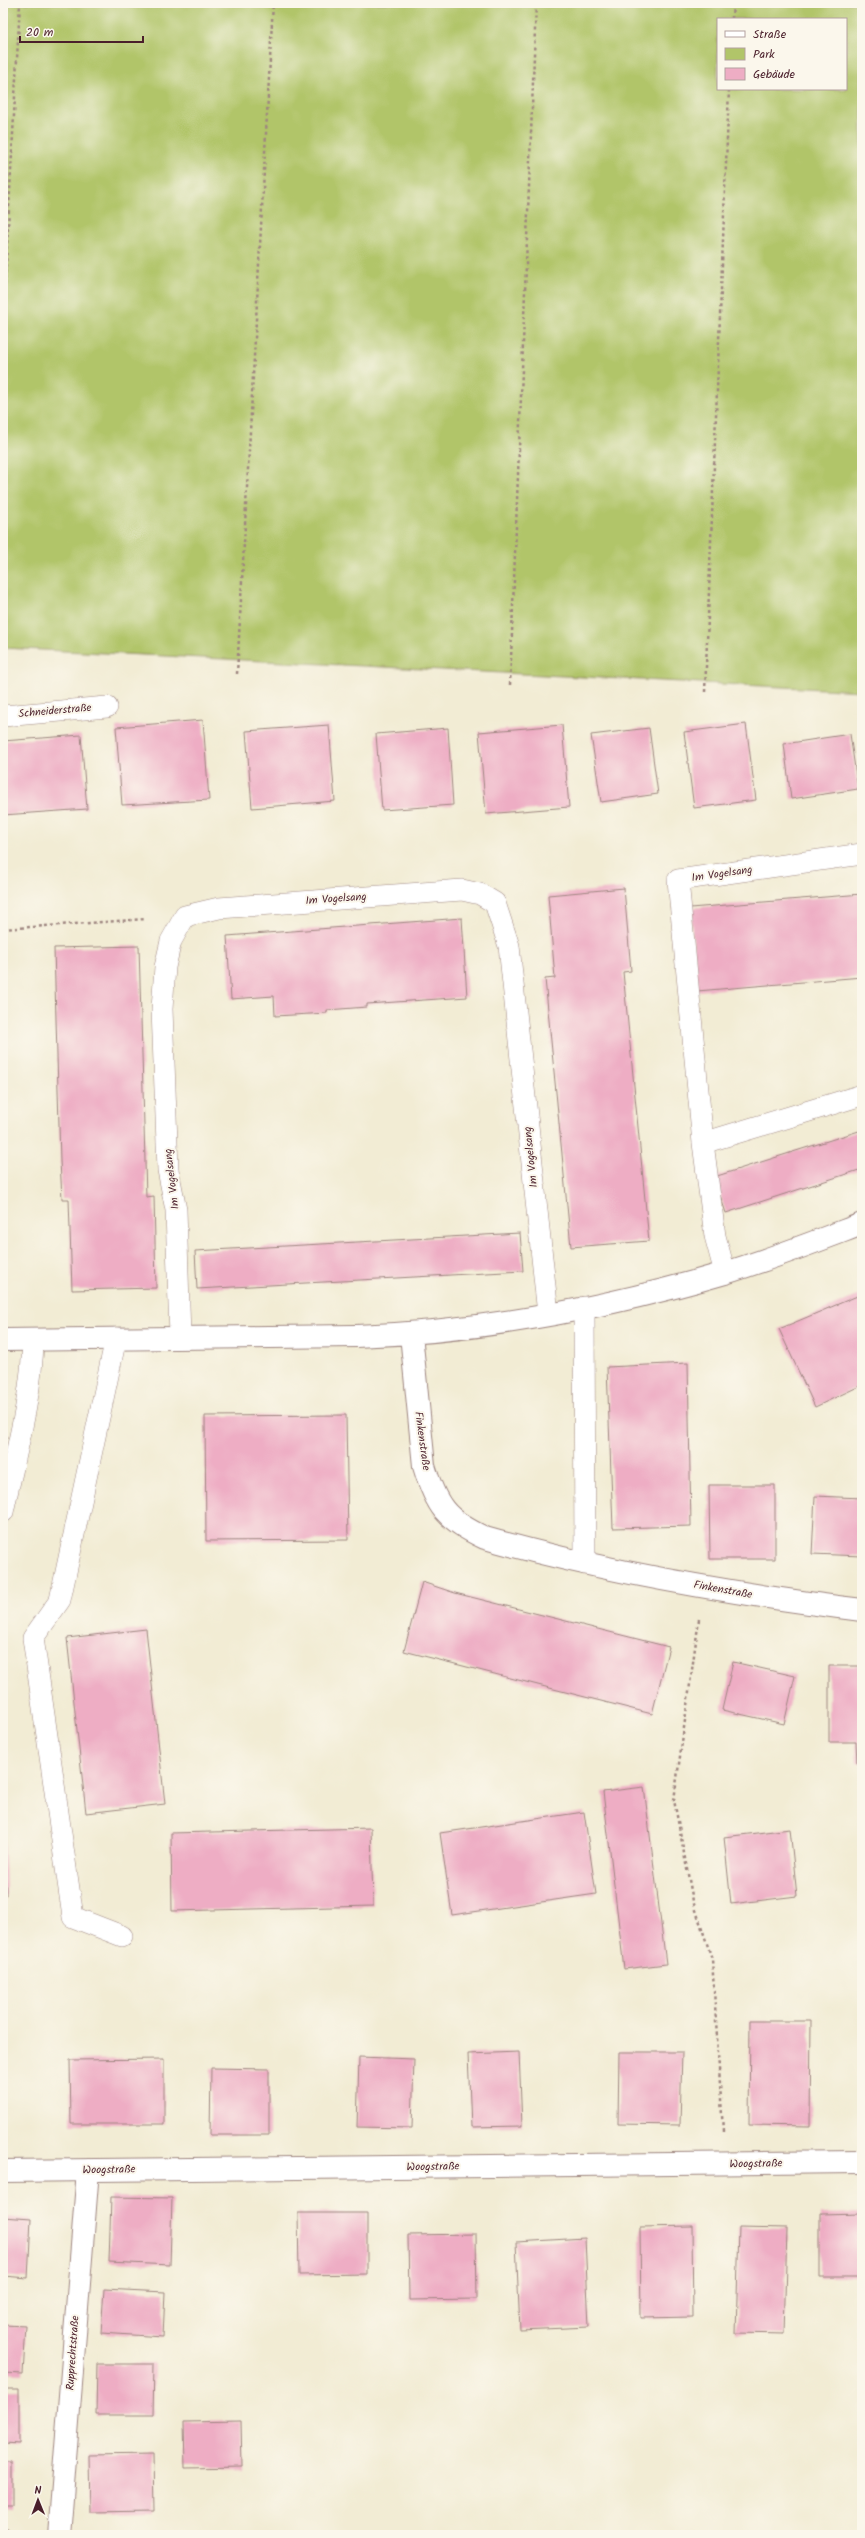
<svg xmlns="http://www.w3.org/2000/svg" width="865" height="2538" font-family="Kalam,sans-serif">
	<rect width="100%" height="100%" fill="#fbf7ec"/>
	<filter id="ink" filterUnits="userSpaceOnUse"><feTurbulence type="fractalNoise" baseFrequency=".025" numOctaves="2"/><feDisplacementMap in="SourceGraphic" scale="8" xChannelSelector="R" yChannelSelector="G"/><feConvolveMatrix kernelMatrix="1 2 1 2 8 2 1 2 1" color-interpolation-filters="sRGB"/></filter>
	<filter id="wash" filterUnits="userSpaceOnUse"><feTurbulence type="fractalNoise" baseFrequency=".012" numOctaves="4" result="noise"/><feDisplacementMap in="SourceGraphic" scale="16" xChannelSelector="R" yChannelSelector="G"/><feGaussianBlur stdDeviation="0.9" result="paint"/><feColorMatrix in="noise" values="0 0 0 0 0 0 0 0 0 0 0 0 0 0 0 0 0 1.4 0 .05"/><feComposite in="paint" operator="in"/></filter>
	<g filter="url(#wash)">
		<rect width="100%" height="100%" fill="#f2ecd4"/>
		<path fill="#b1c569" stroke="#7e724a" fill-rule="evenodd" d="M3 3H862V691L3 648ZM718 19H846V89H718Z"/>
		<g id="blocks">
			<path fill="#eeadc4" d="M203 720 209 800 122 805 116 727Z
				M746 724 756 800 694 808 684 732Z
				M329 725 335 801 252 808 246 731Z
				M562 725 569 807 486 814 479 732Z
				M448 728 453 805 382 810 376 734Z
				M649 728 658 794 601 802 591 735Z
				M850 734 858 789 791 799 784 744Z
				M81 735 87 809 3 815V741Z
				M624 888 631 971 623 972 649 1241 571 1247 545 979 555 978 548 895Z
				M862 894V977L697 991 690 908Z
				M462 918 467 997 367 1004V1007L327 1010V1013L275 1016 274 996 231 999 227 936Z
				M139 946 146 1197 154 1196 156 1288 72 1290 69 1199H62L60 1161 54 948Z
				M862 1130V1169L726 1213 714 1177Z
				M520 1233 523 1271 197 1289 195 1251Z
				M862 1294V1385L815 1407 779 1329Z
				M688 1363 691 1526 613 1528 607 1367Z
				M346 1415 348 1540 206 1541 205 1416Z
				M709 1485H775V1559H710Z
				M815 1496 862 1498V1556L812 1554Z
				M422 1582 455 1593 669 1647 652 1714 404 1651Z
				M146 1629 165 1804 86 1813 67 1638Z
				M733 1662 795 1676 784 1724 722 1710Z
				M829 1666H862V1763H857L856 1742H829Z
				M644 1787 666 1964 624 1969 603 1792Z
				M584 1812 596 1894 452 1915 440 1833Z
				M3 1828H4L6 1895H3Z
				M371 1828 373 1906 172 1911 171 1833Z
				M790 1829 797 1896 731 1904 724 1837Z
				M750 2021H811L810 2126 749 2125Z
				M519 2052 522 2126 471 2127 468 2054Z
				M619 2052H682L680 2125 618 2124Z
				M359 2057 414 2059 412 2128 357 2127Z
				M164 2059V2124H71L70 2060Z
				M211 2068 269 2069V2135H210Z
				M111 2197 172 2198 170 2265 109 2262Z
				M298 2213H367V2274L299 2275Z
				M862 2213V2277H820V2214Z
				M3 2217 31 2219 28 2278 3 2276Z
				M692 2226 693 2317 641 2318 640 2227Z
				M739 2227 787 2228 784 2334 736 2333Z
				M476 2234 477 2299 409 2300 408 2235Z
				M585 2238 589 2327 520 2330 516 2242Z
				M104 2289 165 2292 163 2337 101 2333Z
				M3 2325 26 2326 23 2374 3 2373Z
				M97 2364H154L153 2415H96Z
				M3 2389H19V2444L3 2443Z
				M241 2421 242 2467 185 2468 184 2422Z
				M153 2454 154 2512 90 2513 89 2455Z
				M3 2462H12V2507H3Z
				M3 2529H8V2535H3Z"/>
		</g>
	</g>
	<g filter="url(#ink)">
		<use href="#blocks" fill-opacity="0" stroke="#9e8680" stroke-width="1"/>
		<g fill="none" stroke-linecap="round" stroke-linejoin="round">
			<g stroke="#9e8680" stroke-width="22">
				<path id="lane" d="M3 716 107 707
					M703 1143 862 1095
					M725 1273 715 1236 703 1143 678 880 862 854
					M584 1307 585 1564
					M180 1337 176 1210 168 1170 162 1009 165 967 171 941 185 916 219 908 462 890 480 894 495 903 509 946 548 1314
					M116 1338 60 1600 33 1638 73 1917 122 1936
					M3 1512C15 1455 32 1398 33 1340"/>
			</g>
			<g stroke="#9e8680" stroke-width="24">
				<path id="street" d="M411 1334 424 1466C436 1506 446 1520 485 1538 608 1573 735 1594 862 1610
					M3 1340 356 1336C480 1332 606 1308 725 1273 771 1259 817 1241 862 1224
					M3 2171 862 2162
					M59 2535 88 2170"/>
			</g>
			<path stroke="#9e8680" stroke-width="2.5" stroke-dasharray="3 3" stroke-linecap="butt" d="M732 19 733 3
				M3 321 20 3
				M237 674 273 3
				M510 685 536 3
				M705 692 729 89
				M3 929 146 919
				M699 1619 674 1800 693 1901 712 1959 723 2131"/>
			<use href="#lane" stroke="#fff" stroke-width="21"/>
			<use href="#street" stroke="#fff" stroke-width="22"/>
		</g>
	</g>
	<g text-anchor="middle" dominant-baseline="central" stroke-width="4" stroke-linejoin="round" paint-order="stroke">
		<g font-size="11" fill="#4a1f2b" stroke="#fbf7ec">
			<text transform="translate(55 711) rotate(-5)">Schneiderstraße</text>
			<text transform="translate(722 874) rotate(-8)">Im Vogelsang</text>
			<text transform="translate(336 899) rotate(-4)">Im Vogelsang</text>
			<text transform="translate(531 1157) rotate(-96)">Im Vogelsang</text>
			<text transform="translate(172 1179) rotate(-97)">Im Vogelsang</text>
			<text transform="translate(422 1441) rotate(82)">Finkenstraße</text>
			<text transform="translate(723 1590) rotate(10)">Finkenstraße</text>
			<text transform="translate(756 2164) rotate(-1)">Woogstraße</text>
			<text transform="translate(433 2167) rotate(-1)">Woogstraße</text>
			<text transform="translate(109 2170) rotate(-1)">Woogstraße</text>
			<text transform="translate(73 2353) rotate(-86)">Rupprechtstraße</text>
		</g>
	</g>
	<rect width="865" height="2538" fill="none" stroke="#fbf7ec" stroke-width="16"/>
	<rect x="717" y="18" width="130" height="72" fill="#fbf7ec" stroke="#b4a19f"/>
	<rect x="725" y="31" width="20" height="6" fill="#ffffff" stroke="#b4a19f"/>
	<text x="753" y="38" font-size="12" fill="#4a1f2b">Straße</text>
	<rect x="725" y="48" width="20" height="12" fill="#b1c569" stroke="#b4a19f"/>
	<text x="753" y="58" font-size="12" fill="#4a1f2b">Park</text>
	<rect x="725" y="68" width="20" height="12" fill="#eeadc4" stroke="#b4a19f"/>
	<text x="753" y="78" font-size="12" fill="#4a1f2b">Gebäude</text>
	<g transform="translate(38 2500) rotate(359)" stroke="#fbf7ec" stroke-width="3" paint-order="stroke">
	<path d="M0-3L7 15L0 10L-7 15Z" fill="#4a1f2b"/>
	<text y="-6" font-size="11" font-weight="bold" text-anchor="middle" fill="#4a1f2b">N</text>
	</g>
	<path d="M20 36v6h123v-6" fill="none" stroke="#4a1f2b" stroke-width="2"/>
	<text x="26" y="36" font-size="12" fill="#4a1f2b" stroke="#fbf7ec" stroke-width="3" paint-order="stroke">20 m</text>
</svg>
